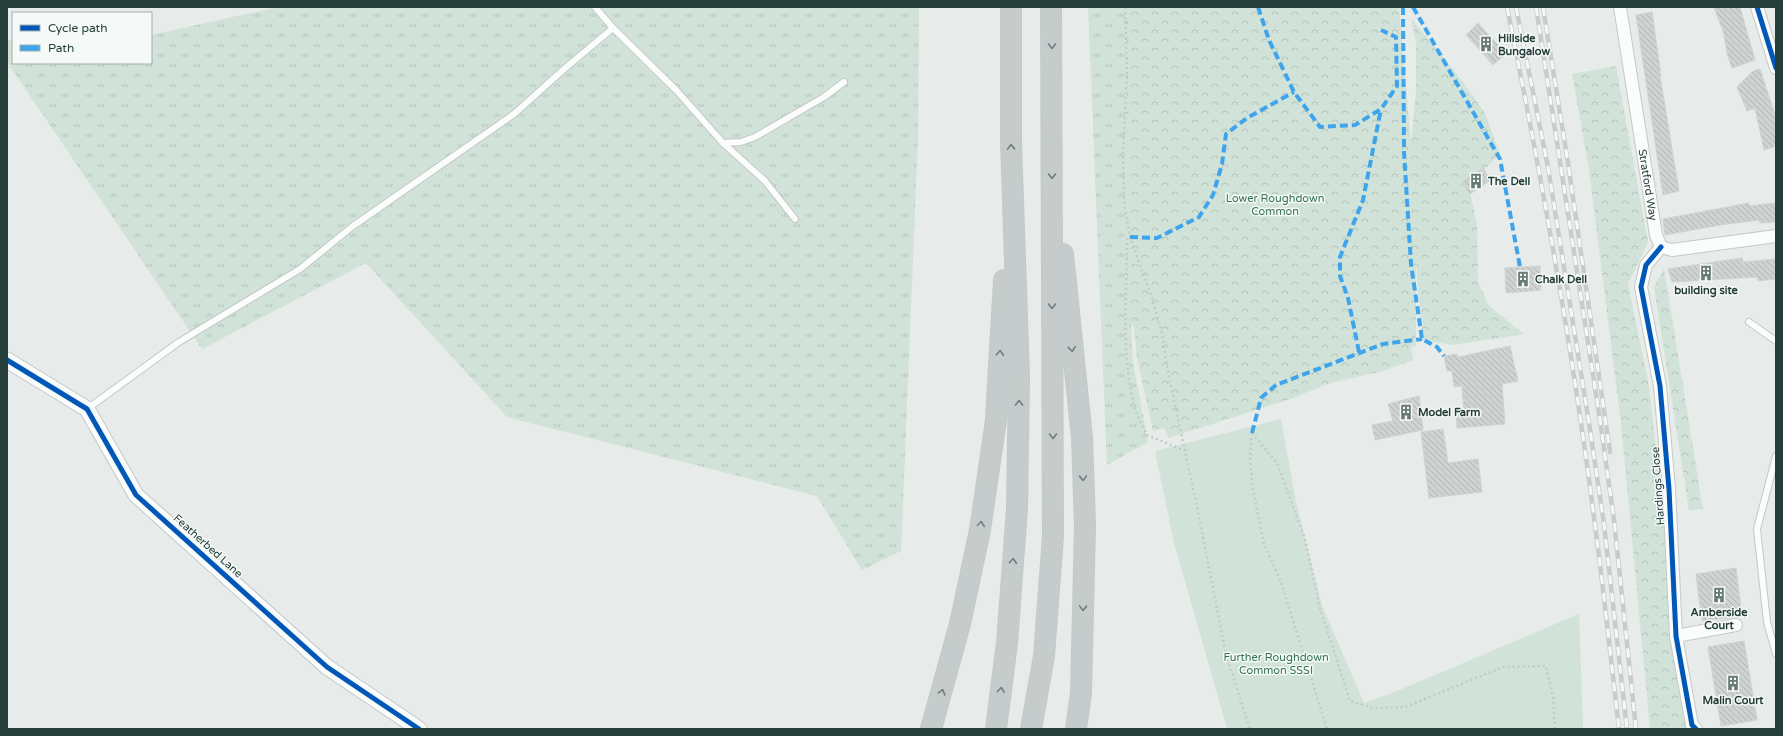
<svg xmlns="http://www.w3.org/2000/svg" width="1783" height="736" font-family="'Varela Round',sans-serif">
	<defs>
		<pattern id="grass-tufts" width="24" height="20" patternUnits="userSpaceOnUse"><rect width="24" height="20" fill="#d1e3d8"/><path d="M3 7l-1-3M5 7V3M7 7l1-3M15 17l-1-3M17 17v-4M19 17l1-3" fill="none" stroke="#b3c4ba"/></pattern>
		<pattern id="forest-crowns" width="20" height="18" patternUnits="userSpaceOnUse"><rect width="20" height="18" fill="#d1e3d8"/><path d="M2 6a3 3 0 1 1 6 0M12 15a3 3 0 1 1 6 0" fill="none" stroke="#b3c4ba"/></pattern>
		<pattern id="building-back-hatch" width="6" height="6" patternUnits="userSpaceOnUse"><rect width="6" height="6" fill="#ced2d1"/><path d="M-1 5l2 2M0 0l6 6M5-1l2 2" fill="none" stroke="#b1b5b4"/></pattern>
	</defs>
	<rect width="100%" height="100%" fill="#e7ebe9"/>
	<path fill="url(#grass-tufts)" d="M279 7H919L918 137 901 551 862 570 817 496 507 417 366 263 202 349 7 62V40L13 41V63H151V35Z
		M1088 7H1130L1129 282 1133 363 1148 442 1107 465Z"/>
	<path fill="url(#forest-crowns)" d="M1124 7H1399L1411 142 1416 92V42L1411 18 1463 82 1485 113 1500 154 1469 185 1477 225 1478 282 1489 306 1524 334 1453 345 1422 340 1416 261V346L1411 347 1413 360 1383 371 1331 383 1290 399 1169 438 1164 428 1153 431 1137 358 1134 329 1129 317 1127 276 1129 182Z
		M1616 66 1648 242 1628 284 1649 386 1686 724 1690 729H1650L1621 423 1589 169 1572 74Z
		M1664 269 1703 509 1689 510 1654 287Z"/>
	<path fill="#d1e3d8" d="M1281 419 1296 502 1322 605 1364 703 1397 691 1579 614 1583 729H1227L1174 543 1155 451Z"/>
	<path fill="url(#building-back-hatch)" stroke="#cfd4d2" d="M1714 7H1740L1755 60 1732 68 1727 53 1724 34Z
		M1652 12 1661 76H1660L1679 191 1663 195 1636 15Z
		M1478 23 1506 54 1493 65 1466 35Z
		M1760 69 1776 118V146L1764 150 1755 108 1747 111 1737 87 1753 71Z
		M1483 168 1491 180 1470 194 1462 182Z
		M1749 203V206L1776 203V222L1760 223 1759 220 1720 225 1665 235 1663 219Z
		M1742 258 1743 262 1776 259V279L1758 281 1757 277 1672 282 1668 269Z
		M1540 266 1541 290 1506 293 1505 268Z
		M1510 346 1518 381 1502 384 1505 424 1457 428 1456 412H1464L1462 386 1454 387 1452 371H1447L1444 356 1457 354 1458 357Z
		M1419 396 1423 430 1375 440 1372 425 1393 421 1388 404Z
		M1443 429 1448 463 1478 459 1482 492 1429 498 1421 432Z
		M1736 568 1742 616 1702 621 1696 574Z
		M1744 641 1757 720 1721 726 1708 647Z"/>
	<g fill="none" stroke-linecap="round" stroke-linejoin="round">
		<g stroke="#c4c8c7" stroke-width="8">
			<path id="service" d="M613 28 677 91 723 143 765 181 795 219
				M723 143 741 142 755 137 824 97 844 82
				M1749 322 1776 341
				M87 409 179 342 300 269 353 226 514 114 563 70 613 28 595 7
				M1776 456 1757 529 1767 622 1776 654"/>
		</g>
		<g stroke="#c4c8c7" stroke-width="14">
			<g id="minor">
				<path id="s1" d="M1620 7 1656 235 1661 247"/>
				<path d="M1757 7 1776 68"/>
				<path d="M1661 247 1646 265 1641 287 1660 386 1669 489 1676 636 1692 725 1696 729"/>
				<path d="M1661 247 1672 250 1776 236"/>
				<path d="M1676 636 1736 625"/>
			</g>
		</g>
		<g stroke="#c4c8c7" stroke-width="17">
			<path id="tertiary" d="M7 360 87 409 136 495 327 667 419 729"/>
		</g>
		<g stroke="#c2cac8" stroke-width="22">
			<path id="trunk" d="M1063 254 1082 438 1085 526 1081 693 1076 729
				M931 729 960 624 980 530 996 420 1004 280
				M996 729 1007 643 1017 509 1019 376 1011 142V7
				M1031 729 1044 656 1053 536 1051 7"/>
		</g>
		<path stroke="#c2cbc9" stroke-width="2.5" stroke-dasharray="2 3" stroke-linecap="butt" d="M1125 7 1127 75 1123 151 1124 202 1130 237 1150 292 1161 329 1169 377 1197 507 1226 655 1250 729
			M1127 238C1127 292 1121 347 1133 401 1135 412 1142 424 1147 435L1185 451
			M1252 433 1277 463 1305 539 1320 608 1350 701 1373 708 1405 707 1503 667 1546 666 1553 697 1555 729
			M1252 433 1250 459 1253 490 1264 544 1281 582 1327 729"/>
		<use href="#service" stroke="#fbfcfc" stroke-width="6"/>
		<use href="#minor" stroke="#fbfcfc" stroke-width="12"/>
		<use href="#tertiary" stroke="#fbfcfc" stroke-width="15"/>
		<use href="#trunk" stroke="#c6cccc" stroke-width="20"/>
		<g stroke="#c8ccca" stroke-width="4.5">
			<path id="rail" d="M1507 7C1542 179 1573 351 1595 525 1604 593 1611 661 1619 729
				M1516 7 1548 167 1589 423 1604 524 1627 729
				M1536 7 1600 420 1614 520 1636 729
				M1543 7 1568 163 1610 452"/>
		</g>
		<use href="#rail" stroke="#f5faf8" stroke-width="3" stroke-dasharray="9" stroke-linecap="butt"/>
		<path stroke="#3ea4ec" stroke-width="4" stroke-dasharray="8 4" stroke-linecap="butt" d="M1258 7 1269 40 1294 92 1320 127 1355 125 1381 109 1397 86 1396 37 1381 30
			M1403 7 1404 152 1411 264 1422 339 1437 347 1444 356
			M1413 7 1500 159 1520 267
			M1130 237 1157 238 1199 217 1213 195 1222 164 1226 134 1247 118 1294 92
			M1359 352 1348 298 1340 276V257L1363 200 1381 109
			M1252 433 1261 398 1276 385 1383 344 1422 339"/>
		<g stroke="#f5faf8" stroke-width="8">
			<path id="cycleway" d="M1757 7 1776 68
				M1661 247 1646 265 1641 287 1660 386 1669 489 1676 636 1692 725 1696 729
				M7 360 87 409 136 495 327 667 419 729"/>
		</g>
		<use href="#cycleway" stroke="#0057b8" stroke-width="5"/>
	</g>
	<defs><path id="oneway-chevron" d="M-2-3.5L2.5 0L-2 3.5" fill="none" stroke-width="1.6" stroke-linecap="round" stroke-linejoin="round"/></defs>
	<g stroke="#6d7e7c">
		<use href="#oneway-chevron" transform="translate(1052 46) rotate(90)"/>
		<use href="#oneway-chevron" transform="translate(1011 147) rotate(-92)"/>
		<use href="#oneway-chevron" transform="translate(1052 176) rotate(90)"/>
		<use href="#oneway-chevron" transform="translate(1052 306) rotate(90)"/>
		<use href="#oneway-chevron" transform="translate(1072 349) rotate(84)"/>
		<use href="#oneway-chevron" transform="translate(1000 353) rotate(-87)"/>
		<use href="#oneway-chevron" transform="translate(1019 403) rotate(-89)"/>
		<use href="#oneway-chevron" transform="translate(1053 436) rotate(90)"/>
		<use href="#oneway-chevron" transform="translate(1083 478) rotate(88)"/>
		<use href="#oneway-chevron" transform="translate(981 524) rotate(-82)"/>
		<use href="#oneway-chevron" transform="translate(1013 561) rotate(-86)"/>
		<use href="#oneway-chevron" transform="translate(1083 608) rotate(92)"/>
		<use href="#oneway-chevron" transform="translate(1001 690) rotate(-83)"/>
		<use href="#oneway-chevron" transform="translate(942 692) rotate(-75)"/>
	</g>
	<defs>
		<g id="building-bare" transform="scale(1.2)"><path d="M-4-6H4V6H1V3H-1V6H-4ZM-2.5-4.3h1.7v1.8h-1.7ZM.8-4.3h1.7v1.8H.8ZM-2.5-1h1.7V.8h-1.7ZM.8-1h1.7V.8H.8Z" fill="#697b77" stroke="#f5faf8" stroke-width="2.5" paint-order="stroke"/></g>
	</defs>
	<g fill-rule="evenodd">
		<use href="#building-bare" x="1486" y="44"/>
		<use href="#building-bare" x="1476" y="181"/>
		<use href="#building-bare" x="1706" y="273"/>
		<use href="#building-bare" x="1523" y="279"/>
		<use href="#building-bare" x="1406" y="412"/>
		<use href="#building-bare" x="1719" y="595"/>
		<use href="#building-bare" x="1733" y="683"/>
	</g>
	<g text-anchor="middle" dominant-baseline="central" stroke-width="3" stroke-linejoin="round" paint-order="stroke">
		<g font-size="11" font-weight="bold" fill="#253e3a" stroke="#f5faf8" text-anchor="start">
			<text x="1498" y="38">Hillside<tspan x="1498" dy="13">Bungalow</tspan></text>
			<text x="1488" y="181">The Dell</text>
			<text x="1535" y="279">Chalk Dell</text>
			<text x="1706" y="290" text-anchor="middle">building site</text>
			<text x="1418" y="412">Model Farm</text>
			<text x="1719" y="612" text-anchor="middle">Amberside<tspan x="1719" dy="13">Court</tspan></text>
			<text x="1733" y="700" text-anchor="middle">Malin Court</text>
		</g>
		<g font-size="11" fill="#253e3a" stroke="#f5faf8">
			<text stroke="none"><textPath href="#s1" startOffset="180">Stratford Way</textPath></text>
			<text transform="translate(1658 486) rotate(-94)">Hardings Close</text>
			<text transform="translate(208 546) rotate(42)">Featherbed Lane</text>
		</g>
		<g font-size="11" fill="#327251" stroke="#f5faf8">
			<text x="1275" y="198">Lower Roughdown<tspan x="1275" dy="13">Common</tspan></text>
			<text x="1276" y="657">Further Roughdown<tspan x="1276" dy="13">Common SSSI</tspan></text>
		</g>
	</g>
	<rect width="1783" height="736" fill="none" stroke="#253e3a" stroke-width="16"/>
	<rect x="12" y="12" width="140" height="52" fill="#f5faf8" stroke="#a2afac"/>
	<rect x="20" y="25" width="20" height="6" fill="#0057b8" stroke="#a2afac"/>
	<text x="48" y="32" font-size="12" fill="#253e3a">Cycle path</text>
	<rect x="20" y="45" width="20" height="6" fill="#3ea4ec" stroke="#a2afac"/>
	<text x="48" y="52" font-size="12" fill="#253e3a">Path</text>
</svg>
